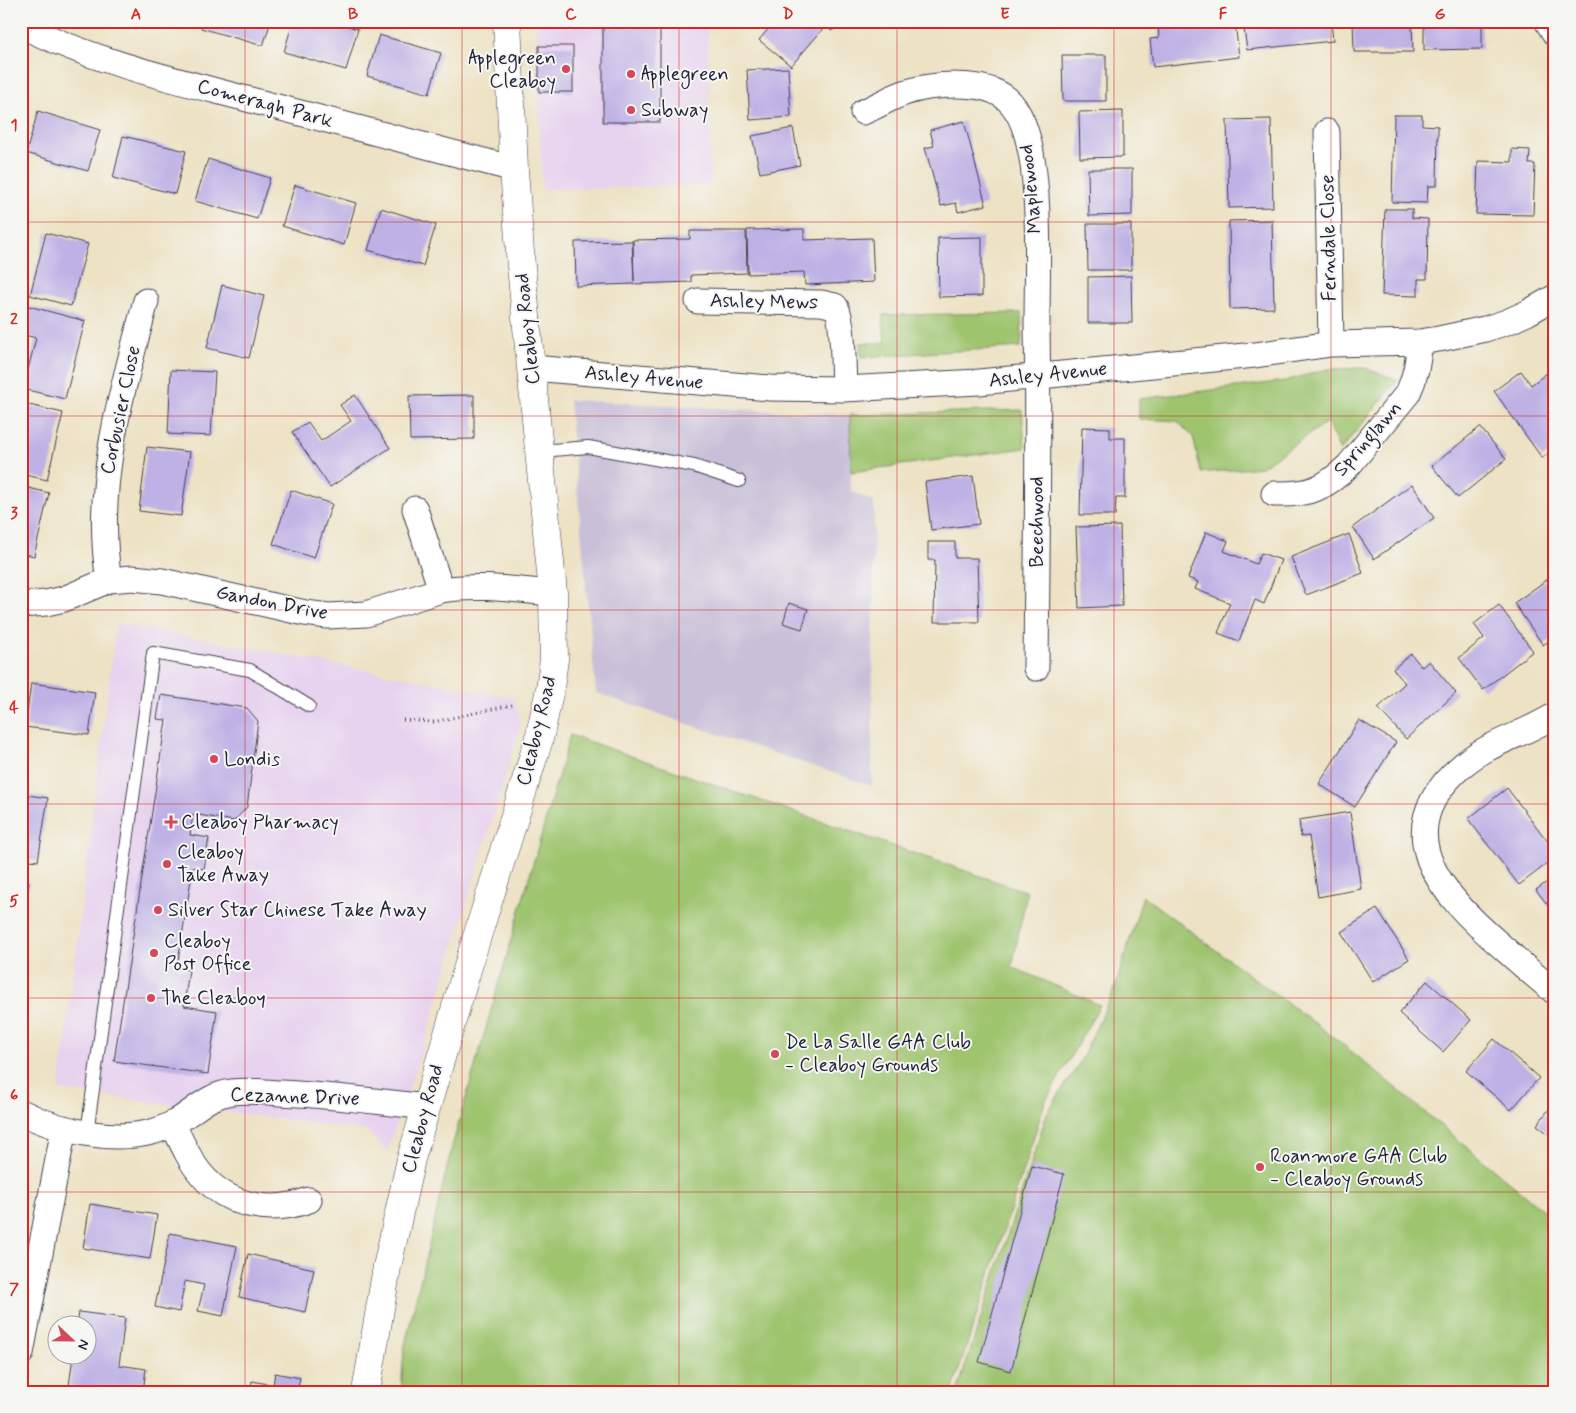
<svg xmlns="http://www.w3.org/2000/svg" width="1576" height="1413" font-family="Mynerve,sans-serif">
	<rect width="100%" height="100%" fill="#f6f6f2"/>
	<filter id="ink" filterUnits="userSpaceOnUse"><feTurbulence type="fractalNoise" baseFrequency=".02" numOctaves="2"/><feDisplacementMap in="SourceGraphic" scale="10" xChannelSelector="R" yChannelSelector="G"/><feConvolveMatrix kernelMatrix="1 2 1 2 8 2 1 2 1" color-interpolation-filters="sRGB"/></filter>
	<filter id="wash" filterUnits="userSpaceOnUse"><feTurbulence type="fractalNoise" baseFrequency=".0096" numOctaves="4" result="noise"/><feDisplacementMap in="SourceGraphic" scale="20" xChannelSelector="R" yChannelSelector="G"/><feGaussianBlur stdDeviation="1.12" result="paint"/><feColorMatrix in="noise" values="0 0 0 0 0 0 0 0 0 0 0 0 0 0 0 0 0 1.4 0 .05"/><feComposite in="paint" operator="in"/></filter>
	<g filter="url(#wash)">
		<rect width="100%" height="100%" fill="#ede2c4"/>
		<path fill="#e7d2ef" d="M536 21H707L711 185 542 189Z
			M116 623 514 698 521 724 423 1048 387 1151 365 1130 59 1090Z"/>
		<path fill="#c8bfd8" d="M569 400 850 415 851 491 874 502 872 786 596 693Z"/>
		<path fill="#9ec46e" stroke="#607354" d="M1022 313 1021 347 861 357 860 343H885L883 315Z
			M1365 368 1398 380 1340 451 1327 422 1261 467 1201 473 1193 437 1177 421 1139 419V399L1285 381 1328 369Z
			M1022 410 1025 448 851 472 850 415Z
			M570 735 1027 892 1012 967 1100 1005 1045 1102 952 1392H401L404 1349 453 1143Z
			M1143 896 1340 1042 1555 1220V1392H957L1047 1113 1079 1064 1115 988Z"/>
		<g id="blocks">
			<path fill="#beb1e5" d="M203 21H271L263 46 201 28Z
				M293 21H331L358 29 346 70 284 52Z
				M775 21H814L823 29 791 66 759 40Z
				M826 21H848L831 31Z
				M1168 21H1218V24L1235 22 1239 57 1153 67 1150 39 1159 38 1158 23Z
				M1252 21H1331L1333 41 1247 50 1243 22Z
				M1353 21H1412L1413 52H1354Z
				M1424 21H1482V49L1424 50Z
				M603 26H660V122H603Z
				M379 35 441 53 429 94 367 76Z
				M539 46H573V92H539Z
				M1062 55H1106V101H1063Z
				M788 68 791 117 750 120 747 70Z
				M38 111 100 130 88 171 26 153Z
				M1123 111V157L1080 158 1079 112Z
				M1394 115H1422V125L1438 126 1437 186H1428L1427 203 1392 202Z
				M1271 119 1273 207 1229 208 1227 120Z
				M964 121 986 205 958 212 956 203 941 206 925 148 934 146 930 130Z
				M793 128 800 165 760 173 752 136Z
				M123 136 186 151 175 194 113 178Z
				M1512 149 1530 150 1529 164H1535L1533 215 1476 214 1478 161 1512 162Z
				M208 159 270 178 257 219 195 201Z
				M1088 169H1132V215L1089 216Z
				M295 185 356 203 344 245 282 226Z
				M381 208 436 225 423 266 368 250Z
				M1385 209H1412V218L1428 219 1427 279H1418V296L1382 295Z
				M1272 220 1274 308 1230 309 1229 221Z
				M1087 224H1131V270H1088Z
				M804 229V240L872 238 874 282 805 285 804 272 748 274 747 230Z
				M690 231H746L747 273 691 275V282L576 286 575 242 632 241 634 281 633 240 690 239Z
				M46 233 88 244 71 306 30 295Z
				M982 237V296L939 297 938 238Z
				M1131 276 1132 323H1088V277Z
				M222 285 264 296 249 358 207 348Z
				M21 304 85 321 65 399 23 389 36 338 21 334Z
				M1555 367V462L1549 453 1542 458 1494 391 1521 371 1531 385Z
				M171 370 215 372 211 436 168 434Z
				M355 395 390 448 330 487 292 432 308 422 321 441 351 421 340 405Z
				M474 395V439L410 440 409 396Z
				M21 403 63 413 47 480 21 474Z
				M1082 427 1110 428V438H1125V498H1116L1115 515H1080Z
				M1480 427 1506 459 1458 498 1432 466Z
				M147 447 190 452 181 516 139 511Z
				M973 476 979 524 931 530 925 482Z
				M1412 484 1434 518 1374 559 1353 527Z
				M21 486 49 493 34 556 21 553Z
				M291 490 332 504 314 558 273 544Z
				M1120 526 1122 606 1079 608 1076 527Z
				M1206 532 1228 541 1224 551 1256 564 1261 553 1281 560 1264 604 1255 600 1239 641 1218 633 1230 603 1195 589 1198 582 1188 578Z
				M1349 534 1363 573 1306 595 1291 557Z
				M928 542H955V558H977L979 622H934L935 560H928Z
				M1555 574V637L1543 645 1514 603Z
				M789 603 808 609 802 629 783 623Z
				M1499 605 1533 651 1483 690 1459 658 1484 638 1474 624Z
				M1411 654 1422 667 1429 661 1456 693 1406 739 1378 708 1405 683 1393 669Z
				M31 683 95 692 89 735 25 727Z
				M161 695 247 708 258 721 247 807 234 821 193 814 190 835 209 838 204 869 193 867 177 968 189 970 184 1006 217 1011 208 1074 114 1061 166 720 157 719Z
				M1359 720 1396 742 1355 807 1319 784Z
				M1507 788 1555 851V858L1519 885 1468 819Z
				M21 794 48 798 38 861 21 859Z
				M1350 812 1361 889 1318 897 1309 836 1301 837 1299 820Z
				M1555 876V914L1536 890Z
				M21 881 29 882 22 926H21Z
				M1377 909 1409 959 1373 982 1341 932Z
				M21 965H26L22 986H21Z
				M1427 981 1471 1020 1443 1052 1399 1013Z
				M1494 1039 1539 1078 1511 1110 1466 1071Z
				M1555 1101V1139L1537 1125Z
				M1032 1166 1064 1174 1011 1371 979 1362Z
				M90 1204 157 1215 150 1259 83 1248Z
				M170 1233 237 1246 223 1316 198 1311 204 1285 185 1281 179 1312 155 1307Z
				M248 1254 314 1269 305 1312 239 1297Z
				M79 1312 125 1318 119 1365 146 1369 143 1392H112L69 1386 73 1356H88V1326H77Z
				M275 1373 300 1378 297 1392H250L252 1381 273 1385Z"/>
		</g>
	</g>
	<g filter="url(#ink)">
		<use href="#blocks" fill-opacity="0" stroke="#403f50" stroke-width="1"/>
		<g fill="none" stroke-linecap="round" stroke-linejoin="round">
			<g stroke="#403f50" stroke-width="14">
				<path id="lane" d="M541 451 588 447 694 466 739 481
					M87 1133 153 653 250 670 309 706"/>
			</g>
			<g stroke="#403f50" stroke-width="27">
				<path id="street" d="M1547 21 1555 34
					M21 25C92 61 171 79 247 99 336 123 425 146 514 169
					M863 112C877 106 890 98 904 93 931 84 984 79 1007 99 1024 114 1030 143 1033 165 1040 218 1037 274 1037 327 1039 441 1037 554 1036 668
					M1327 132 1331 344
					M698 301 821 303 835 306C844 317 843 372 844 389
					M532 368 770 388 844 389 979 382 1255 355 1331 344 1419 342 1439 339 1485 329 1507 322 1527 313 1555 297
					M1274 494C1308 495 1325 489 1349 465L1408 393C1416 376 1419 361 1419 342
					M415 509 441 590
					M109 580C93 485 122 392 146 301
					M21 605 46 603 64 599 109 580 132 578 162 581 305 613 328 616 366 614 441 590C479 584 516 590 553 593
					M1555 715C1526 734 1490 742 1464 764 1384 831 1440 893 1500 945 1518 961 1536 977 1555 992
					M21 1112C62 1133 130 1147 172 1124 193 1113 207 1095 232 1092 248 1090 265 1092 281 1093 329 1095 377 1101 425 1107
					M173 1124C181 1141 189 1160 201 1174 228 1207 271 1214 309 1200
					M21 1353 64 1128"/>
			</g>
			<g stroke="#403f50" stroke-width="29">
				<path id="secondary" d="M366 1392 387 1267 411 1159 475 943 539 739 550 689 554 659 553 593 521 266 514 169 507 21"/>
			</g>
			<path stroke="#403f50" stroke-width="3" stroke-dasharray="1 4" stroke-linecap="butt" d="M403 720 433 722 516 704"/>
			<use href="#lane" stroke="#fff" stroke-width="12"/>
			<use href="#street" stroke="#fff" stroke-width="25"/>
			<use href="#secondary" stroke="#fff" stroke-width="28"/>
		</g>
	</g>
	<path fill="none" stroke="#d62828" stroke-width="1" stroke-opacity="0.55" d="M245 21V1392M462 21V1392M679 21V1392M897 21V1392M1114 21V1392M1331 21V1392M21 222H1555M21 416H1555M21 610H1555M21 804H1555M21 998H1555M21 1192H1555"/>
	<g fill="#d1495b" stroke="#f6f6f2" stroke-width="2">
		<circle cx="566" cy="69" r="5"/>
		<circle cx="631" cy="74" r="5"/>
		<circle cx="631" cy="110" r="5"/>
		<circle cx="214" cy="759" r="5"/>
		<path d="M168.5 814.5h5v5h5v5h-5v5h-5v-5h-5v-5h5z"/>
		<circle cx="167" cy="864" r="5"/>
		<circle cx="158" cy="910" r="5"/>
		<circle cx="154" cy="953" r="5"/>
		<circle cx="151" cy="998" r="5"/>
		<circle cx="775" cy="1054" r="5"/>
		<circle cx="1260" cy="1167" r="5"/>
	</g>
	<g text-anchor="middle" dominant-baseline="central" stroke-width="4" stroke-linejoin="round" paint-order="stroke">
		<g font-size="20" fill="#22223b" stroke="#f6f6f2" text-anchor="start">
			<text x="556" y="58" text-anchor="end">Applegreen<tspan x="556" dy="23">Cleaboy</tspan></text>
			<text x="641" y="74">Applegreen</text>
			<text x="641" y="110">Subway</text>
			<text x="224" y="759">Londis</text>
			<text x="181" y="822">Cleaboy Pharmacy</text>
			<text x="177" y="852">Cleaboy<tspan x="177" dy="23">Take Away</tspan></text>
			<text x="168" y="910">Silver Star Chinese Take Away</text>
			<text x="164" y="941">Cleaboy<tspan x="164" dy="23">Post Office</tspan></text>
			<text x="161" y="998">The Cleaboy</text>
			<text x="785" y="1042">De La Salle GAA Club<tspan x="785" dy="23">- Cleaboy Grounds</tspan></text>
			<text x="1270" y="1156">Roanmore GAA Club<tspan x="1270" dy="23">- Cleaboy Grounds</tspan></text>
		</g>
		<g font-size="20" fill="#22223b" stroke="#f6f6f2">
			<text transform="translate(265 104) rotate(15)">Comeragh Park</text>
			<text transform="translate(1031 189) rotate(-96)">Maplewood</text>
			<text transform="translate(1329 238) rotate(-91)">Ferndale Close</text>
			<text transform="translate(764 302) rotate(1)">Ashley Mews</text>
			<text transform="translate(528 329) rotate(-96)">Cleaboy Road</text>
			<text transform="translate(1048 375) rotate(-6)">Ashley Avenue</text>
			<text transform="translate(644 378) rotate(5)">Ashley Avenue</text>
			<text transform="translate(121 410) rotate(-78)">Corbusier Close</text>
			<text transform="translate(1368 439) rotate(-49)">Springlawn</text>
			<text transform="translate(1037 522) rotate(-90)">Beechwood</text>
			<text transform="translate(272 603) rotate(11)">Gandon Drive</text>
			<text transform="translate(537 731) rotate(-76)">Cleaboy Road</text>
			<text transform="translate(295 1097) rotate(2)">Cezanne Drive</text>
			<text transform="translate(423 1119) rotate(-75)">Cleaboy Road</text>
		</g>
	</g>
	<rect width="1576" height="1413" fill="none" stroke="#f6f6f2" stroke-width="55"/>
	<g transform="translate(72 1340) rotate(112)"><circle r="24" fill="#f6f6f2" stroke="#a1a1a9"/>
	<path d="M0-4L9 19L0 12L-9 19Z" fill="#d1495b"/>
	<text y="-8" font-size="14" font-weight="bold" text-anchor="middle" fill="#22223b">N</text>
	</g>
	<rect x="28" y="28" width="1520" height="1358" fill="none" stroke="#d62828" stroke-width="2"/>
	<g font-size="16" text-anchor="middle" font-weight="bold" fill="#d62828">
		<text x="136" y="19">A</text>
		<text x="353" y="19">B</text>
		<text x="571" y="19">C</text>
		<text x="788" y="19">D</text>
		<text x="1005" y="19">E</text>
		<text x="1223" y="19">F</text>
		<text x="1440" y="19">G</text>
		<text x="14" y="130">1</text>
		<text x="14" y="324">2</text>
		<text x="14" y="518">3</text>
		<text x="14" y="712">4</text>
		<text x="14" y="906">5</text>
		<text x="14" y="1100">6</text>
		<text x="14" y="1294">7</text>
	</g>
</svg>
